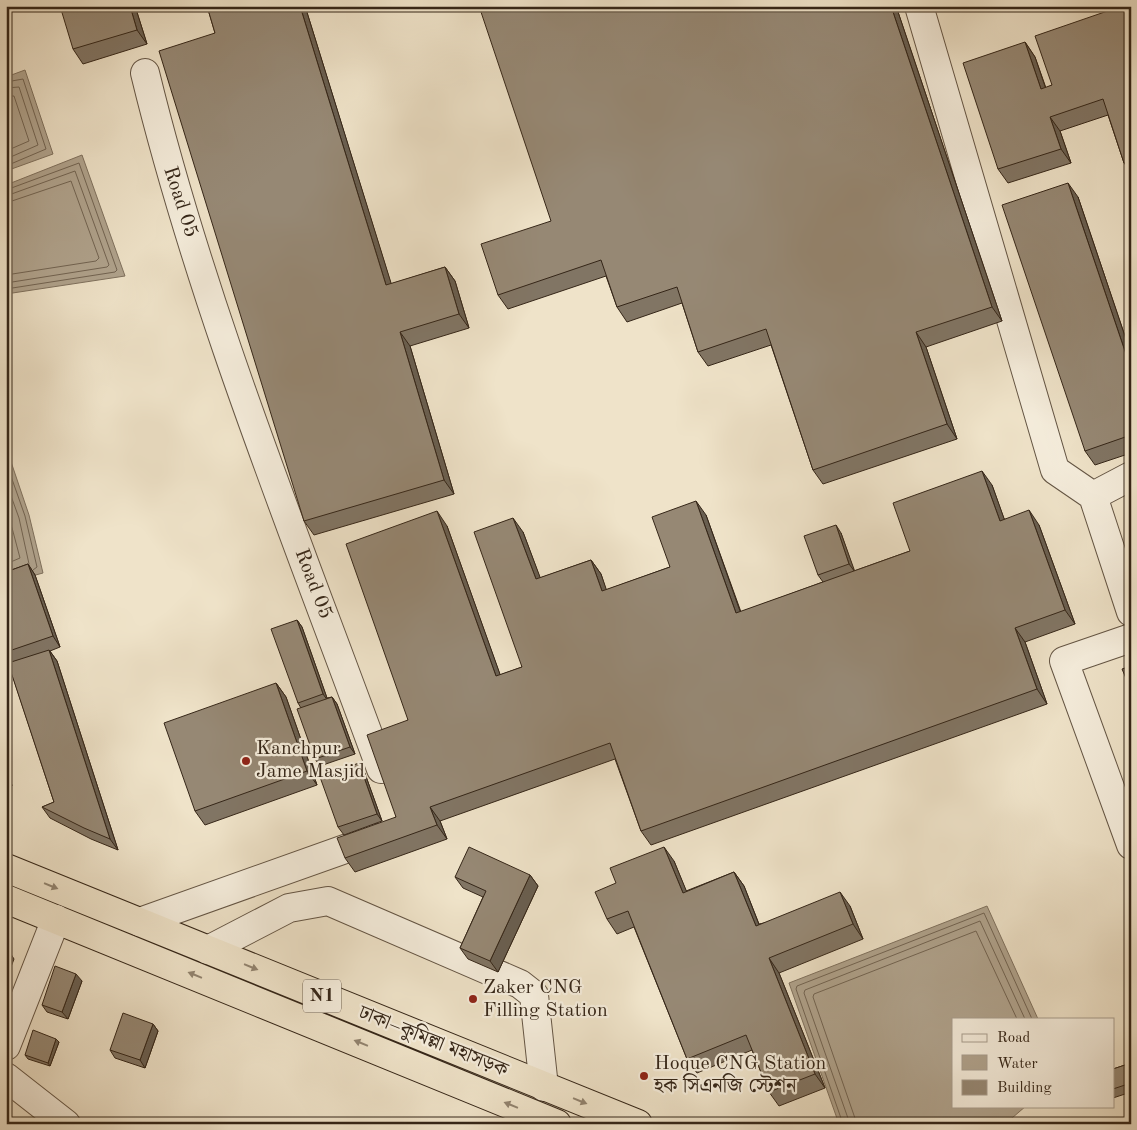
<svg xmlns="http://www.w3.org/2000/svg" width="1137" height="1130" font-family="'Old Standard TT','Noto Serif Bengali',serif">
	<rect width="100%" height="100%" fill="#efe3c9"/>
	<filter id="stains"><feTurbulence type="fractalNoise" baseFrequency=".004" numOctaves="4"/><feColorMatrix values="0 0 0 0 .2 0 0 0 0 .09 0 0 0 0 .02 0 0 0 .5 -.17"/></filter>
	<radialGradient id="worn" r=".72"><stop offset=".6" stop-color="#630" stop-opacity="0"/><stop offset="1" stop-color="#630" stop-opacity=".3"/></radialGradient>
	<path fill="#b0a38d" stroke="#7f715e" d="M25 70 53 154 6 171V77Z
		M82 155 125 276 6 294V185Z
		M6 447 29 515 43 573 6 583Z
		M987 906 1038 1019H953V1106H1026L1005 1124H839L789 983Z"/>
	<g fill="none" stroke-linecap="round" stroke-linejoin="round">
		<path stroke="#726452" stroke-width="1" d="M6 82 23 79 46 149 6 166
			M6 88 19 87 38 145 6 159
			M6 96H14L29 141 6 151
			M6 190 79 163 117 270 115 272 6 289
			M6 196 75 171 109 265 107 267 6 283
			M6 203 71 181 99 258 96 261 6 275
			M6 462 25 516 37 567 33 570
			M6 482 19 518 29 564
			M6 505 20 558 6 564
			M843 1124 796 989 797 986 984 913 1032 1019
			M850 1124 804 993 805 990 980 921 1025 1019
			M857 1124 813 997 814 994 976 931 1017 1019"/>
		<g stroke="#645544" stroke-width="30">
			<path id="minor" d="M919 6 1055 470 1093 496 1131 612
				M145 73C203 311 297 539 381 769
				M1093 496 1131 476
				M1131 638 1064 661 1131 845
				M140 922 376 838
				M208 950 289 908 328 901 520 984 534 995 544 1087
				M6 1046 56 919
				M6 1077 66 1124"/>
		</g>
		<g stroke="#352618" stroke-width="30">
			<path id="highway" d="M6 868 638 1124
				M6 899 557 1124"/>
		</g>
		<use href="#minor" stroke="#f5eddc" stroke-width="28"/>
		<use href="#highway" stroke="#efe3c9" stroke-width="28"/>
	</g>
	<path fill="#817564" stroke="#352618" d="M135 6 147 44 83 64 73 49Z
		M207 6H305L391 284 445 267 455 281 469 328 410 346 454 494 314 535 304 521 215 33Z
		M896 6 1002 321 926 347 957 439 823 484 813 470 771 345 708 366 698 352 682 303 627 322 617 307 606 276 508 309 498 295 551 221Z
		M1131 6V172L1124 163 1108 115 1060 131 1071 163 1008 183 998 169 1025 42 1035 57 1046 88 1052 85Z
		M1078 197 1131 354V453L1095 465 1085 451Z
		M992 485 1004 519 1039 525 1075 624 1025 642 1047 704 651 845 641 831 615 759 440 821 447 839 355 872 345 858 396 817 408 720 447 526 500 675 522 667 523 532 540 578 591 560 601 574 606 590 670 567 706 515 741 612 823 582 818 575 841 533 854 571 910 551Z
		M28 564 35 575 60 647 50 651 57 661 118 850 91 839 50 818 42 807 54 802 9 665 6 666V572Z
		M297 620 302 627 327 698 332 697 337 704 355 754 320 766 315 759 301 708 298 703Z
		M276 683 286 697 317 785 205 825 195 811Z
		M6 756 12 786 6 787Z
		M364 771 382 821 344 835 338 827Z
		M674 861 686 891 734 872 744 886 759 924 850 906 863 939 779 973 825 1088 779 1106 769 1092 752 1050 697 1073 687 1059 634 927 617 934 607 919Z
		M530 875 538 886 498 972 468 959 460 948 483 897 463 888 455 877Z
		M82 981 68 1019 47 1012 42 1005Z
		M153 1024 158 1031 145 1068 115 1058 110 1050Z
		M56 1039 59 1042 50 1066 28 1059 25 1055Z
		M1131 1063V1092L1113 1098V1069Z"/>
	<path fill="#695f51" stroke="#352618" d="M130 6H135L147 44 137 30Z
		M300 6H305L396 299 386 285Z
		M891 6H896L1002 321 992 307Z
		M1025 42 1035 57 1051 104 1041 89Z
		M1050 117 1060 131 1071 163 1061 149Z
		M1068 183 1078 197 1131 354V369Z
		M445 267 455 281 469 328 459 314Z
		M400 332 410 346 454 494 444 480Z
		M916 332 926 347 957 439 947 424Z
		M982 471 992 485 1010 535 1000 521Z
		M696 501 706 515 746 628 736 613Z
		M1029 510 1039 525 1075 624 1065 610Z
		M437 511 447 526 506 691 496 676Z
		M513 518 523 532 546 593 536 579Z
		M836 525 841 533 855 572 849 564Z
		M591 560 601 574 612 606 602 591Z
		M28 564 35 575 60 647 53 636Z
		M297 620 302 627 328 701 323 694Z
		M1015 628 1025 642 1047 704 1037 689Z
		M49 650 57 661 118 850 110 839Z
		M276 683 286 697 317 785 307 771Z
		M332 697 337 704 355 754 350 747Z
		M6 756 12 786 6 778Z
		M359 763 364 771 382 821 377 814Z
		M430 807 440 821 447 839 437 825Z
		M664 847 674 861 693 907 683 893Z
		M734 872 744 886 765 940 756 926Z
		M530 875 538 886 498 972 490 961Z
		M840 892 850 906 863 939 853 924Z
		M9 951 14 959 6 980V958Z
		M769 958 779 973 825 1088 815 1074Z
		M76 974 82 981 68 1019 62 1012Z
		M153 1024 158 1031 145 1068 140 1060Z
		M56 1039 59 1042 50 1066 48 1063Z"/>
	<path fill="#968874" stroke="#352618" d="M60 6H130L137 30 73 49Z
		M207 6H300L386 285 445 267 459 314 400 332 444 480 304 521 159 51 215 33Z
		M479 6H891L992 307 916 332 947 424 813 470 766 329 698 352 677 287 617 307 601 260 498 295 481 244 551 221Z
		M1122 6H1131V161L1124 163 1103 99 1050 117 1061 149 998 169 963 63 1025 42 1041 89 1052 85 1035 36Z
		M1068 183 1131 369V435L1085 451 1002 205Z
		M982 471 1000 521 1029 510 1065 610 1015 628 1037 689 641 831 610 743 430 807 437 825 345 858 337 838 396 817 367 735 408 720 346 544 437 511 496 676 522 667 474 532 513 518 536 579 591 560 602 591 670 567 652 517 696 501 736 613 910 551 893 503Z
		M836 525 849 564 818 575 804 536Z
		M28 564 53 636 6 652V572Z
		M297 620 323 694 298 703 271 629Z
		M49 650 110 839 84 828 42 807 54 802 8 663Z
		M1131 666V690L1122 669Z
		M276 683 307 771 195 811 164 723Z
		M332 697 350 747 315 759 297 709Z
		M359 763 377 814 338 827 320 777Z
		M469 847 530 875 490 961 460 948 486 891 455 877Z
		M664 847 683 893 734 872 756 926 840 892 853 924 769 958 815 1074 769 1092 746 1035 687 1059 628 911 607 919 595 892 616 883 610 868Z
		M6 950 9 951 6 958Z
		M55 966 76 974 62 1012 42 1005Z
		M123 1013 153 1024 140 1060 110 1050Z
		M33 1030 56 1039 48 1063 25 1055Z
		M1131 1063V1083L1113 1089V1069Z"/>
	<defs><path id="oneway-solid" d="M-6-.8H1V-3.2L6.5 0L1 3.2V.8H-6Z" transform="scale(1.25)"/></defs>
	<g fill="#928470">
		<use href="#oneway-solid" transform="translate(51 886) rotate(22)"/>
		<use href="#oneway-solid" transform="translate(251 967) rotate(22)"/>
		<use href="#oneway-solid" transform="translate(195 975) rotate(-158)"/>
		<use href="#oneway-solid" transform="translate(361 1043) rotate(-158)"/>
		<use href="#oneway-solid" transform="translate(580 1101) rotate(22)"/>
		<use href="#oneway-solid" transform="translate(511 1105) rotate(-158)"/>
	</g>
	<g fill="#8f2418" stroke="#f5eddc" stroke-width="2">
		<circle cx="246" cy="761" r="5"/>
		<circle cx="473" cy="999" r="5"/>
		<circle cx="644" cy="1076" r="5"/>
	</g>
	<g text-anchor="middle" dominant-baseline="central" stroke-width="4.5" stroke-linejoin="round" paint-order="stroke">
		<rect fill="#f5eddc" stroke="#6f6253" stroke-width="1" x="303" y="979.5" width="38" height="33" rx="4"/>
		<g font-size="19" font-weight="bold" fill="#352618">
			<text x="322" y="996">N1</text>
		</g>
		<g font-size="20" fill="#352618" stroke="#f5eddc">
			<text transform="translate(180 202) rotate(72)">Road 05</text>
			<text transform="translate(313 584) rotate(69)">Road 05</text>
			<text transform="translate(433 1042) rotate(22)">ঢাকা–কুমিল্লা মহাসড়ক</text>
		</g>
		<g font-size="20" fill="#352618" stroke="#f5eddc" text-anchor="start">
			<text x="256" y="749">Kanchpur<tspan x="256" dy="23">Jame Masjid</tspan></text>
			<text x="483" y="988">Zaker CNG<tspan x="483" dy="23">Filling Station</tspan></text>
			<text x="654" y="1064">Hoque CNG Station<tspan x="654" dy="23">হক সিএনজি স্টেশন</tspan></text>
		</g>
	</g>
	<rect width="1137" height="1130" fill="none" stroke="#efe3c9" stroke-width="25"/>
	<rect x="8" y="8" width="1122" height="1115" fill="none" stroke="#352618" stroke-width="2.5"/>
	<rect x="12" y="12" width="1112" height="1105" fill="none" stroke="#352618"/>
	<rect x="952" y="1018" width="162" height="90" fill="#f5eddc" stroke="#a89d8e"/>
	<rect x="962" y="1034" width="25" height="8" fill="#f5eddc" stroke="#a89d8e"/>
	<text x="997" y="1042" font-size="15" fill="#352618">Road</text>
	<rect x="962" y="1055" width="25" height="15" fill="#b0a38d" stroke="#a89d8e"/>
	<text x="997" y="1068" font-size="15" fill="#352618">Water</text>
	<rect x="962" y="1080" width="25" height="15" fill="#968874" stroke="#a89d8e"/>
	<text x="997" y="1092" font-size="15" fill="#352618">Building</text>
	<rect width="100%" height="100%" filter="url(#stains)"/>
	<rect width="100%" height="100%" fill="url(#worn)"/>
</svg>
